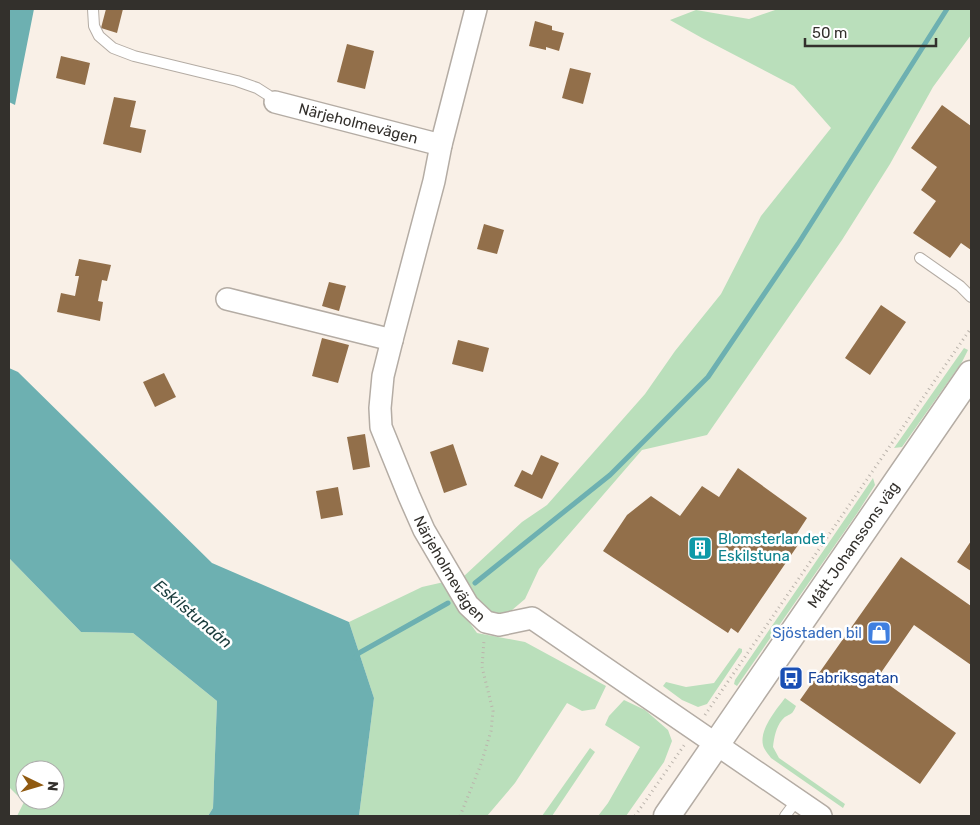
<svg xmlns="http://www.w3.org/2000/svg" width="980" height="825" font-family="Rubik,sans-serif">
	<rect width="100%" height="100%" fill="#f9f0e7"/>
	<path fill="#badfbb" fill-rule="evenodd" d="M778 9H971V35L933 87 890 164 842 240 707 435 642 450 539 569 525 599 505 616 488 615 477 604 463 577 522 522 547 505 645 394 675 351 721 294 761 216 831 128 794 86 702 38 670 20 696 10 749 19Z
		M964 348 968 350 962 362 902 447 894 448Z
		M873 478 875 485 858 512 737 686 734 684 735 680Z
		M9 558 81 632 133 633 217 701 213 808 208 816H17L24 802 9 787ZM25 770H55V800H25Z
		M444 582 457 605 477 633 525 642 606 686 595 709 582 711 567 703 515 783 487 816H359L374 698 349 622 422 587Z
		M739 648 742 649V652L707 704 698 707 682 700 663 686 666 682 686 687 714 683Z
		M785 698 796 706C791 718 789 712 782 720 776 727 774 738 773 747L779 758 845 804 843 808 771 758C769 755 766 752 764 748 757 732 776 710 785 698Z
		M624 700 645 710 668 730 672 741 664 762 626 816H598L608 803 640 747 605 725 609 716Z
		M590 748 595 752 552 816H542Z"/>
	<path fill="#6db0b1" d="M9 9H34L15 105 9 102Z
		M9 368 18 372 212 563 349 622 374 698 359 816H208L213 808 217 701 133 633 81 632 9 558Z"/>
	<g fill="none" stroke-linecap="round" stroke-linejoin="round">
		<path stroke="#6db0b1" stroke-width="5" d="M475 583 610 475 708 377 798 244 947 9
			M355 658 359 653 448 603"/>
	</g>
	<path fill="#926f4a" d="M106 9H123L117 33 101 28Z
		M535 21 552 26V30L564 33 559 51 546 47V50L529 46Z
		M347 44 374 51 365 89 337 82Z
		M61 56 90 63 85 85 56 78Z
		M570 68 591 73 583 104 562 98Z
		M114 97 136 101 130 127 146 130 141 153 103 144Z
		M942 105 971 126V250L961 243 950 258 913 233 936 201 921 190 937 167 911 148Z
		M484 224 504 230 497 254 477 249Z
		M79 259 111 265 107 281 102 280 98 301 103 302 100 321 57 312 61 293 75 296 79 276H75Z
		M329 282 346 286 339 311 322 306Z
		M881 305 906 322 870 375 845 358Z
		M322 338 349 345 338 383 312 376Z
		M458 340 489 348 483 372 452 364Z
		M164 373 176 397 155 407 143 382Z
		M365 434 370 467 353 470 347 437Z
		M453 444 467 485 444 493 430 452Z
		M541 455 559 463 542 499 514 486 522 470 532 475Z
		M738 468 807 518 792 541 798 545 738 633 731 628 728 633 603 551 627 515 651 496 680 516 702 486 719 497Z
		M338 487 343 515 321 519 316 491Z
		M971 541V571L957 562Z
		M901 557 971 606V665L914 625 878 677 956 733 920 784 800 700Z"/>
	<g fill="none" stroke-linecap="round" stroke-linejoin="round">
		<g stroke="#b4aca4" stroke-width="12">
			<path id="service" d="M93 9 94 26 99 36 113 48 134 56 237 81 257 88 268 95 275 102
				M920 258 960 286 971 297
				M785 816 797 800"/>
		</g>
		<g stroke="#b4aca4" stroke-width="24">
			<g id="minor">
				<path id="s1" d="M476 9 441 145 434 181 392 340 383 376 380 408 381 427 409 496 424 530 468 605 486 622 499 625 532 618 821 816"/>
				<path id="s2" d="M275 102 441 145"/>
				<path d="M227 299 392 340"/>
			</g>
		</g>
		<g stroke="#b4aca4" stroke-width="29">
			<g id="tertiary">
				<path id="s3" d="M667 816 971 374"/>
			</g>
		</g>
		<path stroke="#bbb4ac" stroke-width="3" stroke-dasharray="1 4" stroke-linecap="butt" d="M705 715 971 328
			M460 816 481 764 491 731 493 711 482 667 484 640
			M635 816 685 744"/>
		<use href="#service" stroke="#fff" stroke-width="10"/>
		<use href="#minor" stroke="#fff" stroke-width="21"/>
		<use href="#tertiary" stroke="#fff" stroke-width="26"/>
	</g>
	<defs>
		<g id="building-square" transform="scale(1.25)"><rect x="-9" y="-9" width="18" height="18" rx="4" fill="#0f9aa8" stroke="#fff"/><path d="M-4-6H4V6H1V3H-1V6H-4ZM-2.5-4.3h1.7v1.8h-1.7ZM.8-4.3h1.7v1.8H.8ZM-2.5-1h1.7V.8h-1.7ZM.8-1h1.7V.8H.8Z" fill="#fff"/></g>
		<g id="shop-square" transform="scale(1.25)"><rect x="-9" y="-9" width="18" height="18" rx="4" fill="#3f7fe0" stroke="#fff"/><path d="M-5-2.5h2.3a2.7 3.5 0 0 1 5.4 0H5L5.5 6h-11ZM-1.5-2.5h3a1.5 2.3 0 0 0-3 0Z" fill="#fff"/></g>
		<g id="bus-square" transform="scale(1.25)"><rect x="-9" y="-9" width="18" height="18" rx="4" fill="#1a4fb4" stroke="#fff"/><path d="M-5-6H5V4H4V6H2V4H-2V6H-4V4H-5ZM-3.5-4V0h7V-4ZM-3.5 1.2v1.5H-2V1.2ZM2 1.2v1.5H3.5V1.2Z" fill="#fff"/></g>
	</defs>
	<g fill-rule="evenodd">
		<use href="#building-square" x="700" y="548"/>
		<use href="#shop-square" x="879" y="633"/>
		<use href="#bus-square" x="791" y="678"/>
	</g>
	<g text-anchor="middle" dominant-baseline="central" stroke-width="5" stroke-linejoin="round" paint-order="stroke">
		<g font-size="15" fill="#33302c" stroke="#fff">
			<text stroke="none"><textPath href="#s2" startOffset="86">Närjeholmevägen</textPath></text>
			<text stroke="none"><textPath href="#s3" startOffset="329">Mått Johanssons väg</textPath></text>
			<text stroke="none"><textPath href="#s1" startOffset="588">Närjeholmevägen</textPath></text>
		</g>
		<g font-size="15" fill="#0d838f" stroke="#fff" text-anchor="start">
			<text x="718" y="539">Blomsterlandet<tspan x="718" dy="17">Eskilstuna</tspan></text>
		</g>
		<g font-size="15" fill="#366cbe" stroke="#fff" text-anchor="end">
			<text x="862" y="633">Sjöstaden bil</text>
		</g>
		<g font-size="15" fill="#164399" stroke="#fff" text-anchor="start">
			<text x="808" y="678">Fabriksgatan</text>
		</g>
		<g font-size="16" font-style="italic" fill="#1a3c3c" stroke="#fff">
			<text transform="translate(193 614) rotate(40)">Eskilstunaån</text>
		</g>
	</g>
	<rect width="980" height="825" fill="none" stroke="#33302c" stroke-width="20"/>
	<g transform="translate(40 785) rotate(95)"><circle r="24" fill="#ffffff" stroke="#adacab"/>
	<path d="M0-4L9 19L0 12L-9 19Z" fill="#905a10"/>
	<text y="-8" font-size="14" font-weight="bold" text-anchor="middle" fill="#33302c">N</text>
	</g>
	<path d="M805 38v8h131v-8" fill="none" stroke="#33302c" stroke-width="2.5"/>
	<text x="812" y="38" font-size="15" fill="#33302c" stroke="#ffffff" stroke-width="4" paint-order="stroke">50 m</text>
</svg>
